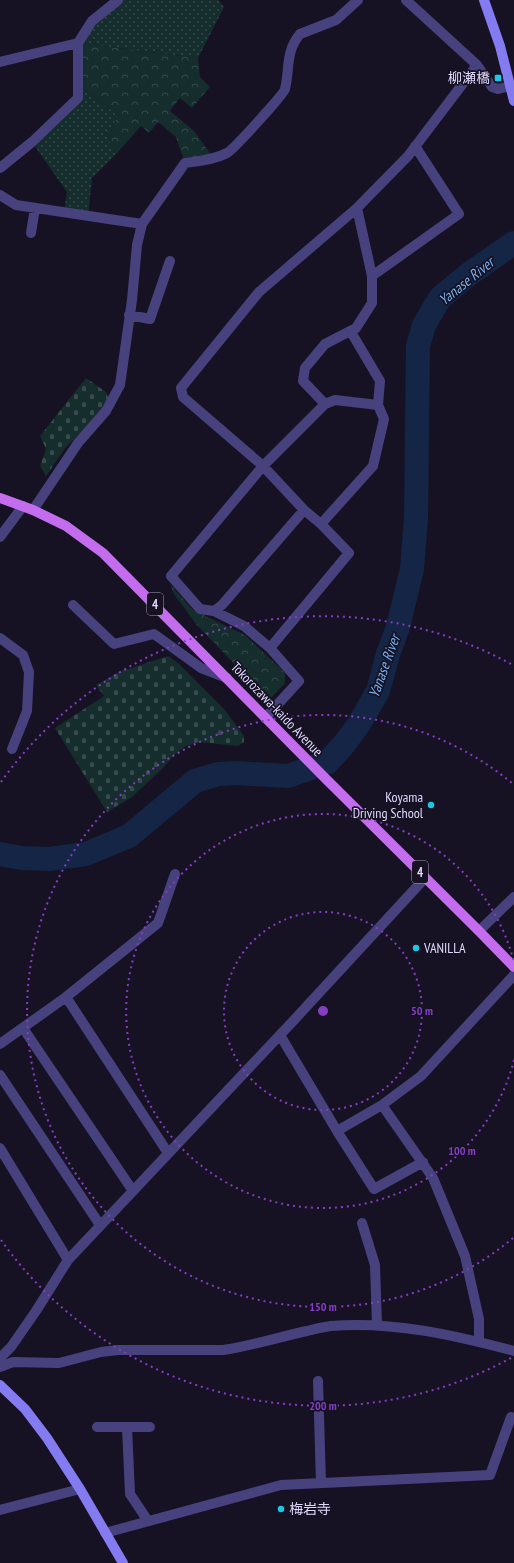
<svg xmlns="http://www.w3.org/2000/svg" width="514" height="1563" font-family="'PT Sans Narrow','Noto Sans JP',sans-serif">
	<defs>
		<pattern id="grass-dots" width="8" height="8" patternUnits="userSpaceOnUse"><rect width="8" height="8" fill="#152d2d"/><path d="M2 2h.1M6 6h.1" fill="none" stroke="#374b4c" stroke-width="1.8" stroke-linecap="round"/></pattern>
		<pattern id="forest-crowns" width="20" height="18" patternUnits="userSpaceOnUse"><rect width="20" height="18" fill="#152d2d"/><path d="M2 6a3 3 0 1 1 6 0M12 15a3 3 0 1 1 6 0" fill="none" stroke="#374b4c"/></pattern>
		<pattern id="cemetery-stones" width="16" height="16" patternUnits="userSpaceOnUse"><rect width="16" height="16" fill="#152d2d"/><path d="M2 7V4a2 2 0 0 1 4 0v3zM10 15v-3a2 2 0 0 1 4 0v3z" fill="#374b4c"/></pattern>
	</defs>
	<rect width="100%" height="100%" fill="#161224"/>
	<path fill="url(#grass-dots)" d="M118 0H218L224 7 198 58 78 43Z
		M78 85 119 116 106 133 116 154 92 178 88 216 64 212 67 192 32 142 78 98Z"/>
	<path fill="url(#forest-crowns)" d="M78 43 198 58 200 77 210 87 192 108 180 98 170 111 194 131 214 159 185 163 176 137 158 122 149 133 141 126 116 154 106 133 119 116 78 85Z
		M170 584 193 610 245 635 285 673V683L269 700 196 624 174 594Z"/>
	<path fill="url(#cemetery-stones)" d="M86 378 106 392 108 397 100 412 89 425 66 447 46 476 40 466 46 449 40 436Z
		M168 656 178 663 224 709 244 736V742L238 746 199 742 186 746 174 755 162 769 132 797 107 812 55 728 104 696 96 685 119 672Z"/>
	<g fill="none" stroke-linecap="round" stroke-linejoin="round">
		<path stroke="#142546" stroke-width="24" d="M0 854 21 858 49 859 86 854 129 836 195 781 218 774 235 773 288 776 328 762 345 743 359 724 378 691 388 654 398 627 412 569 416 519 418 346 424 325 440 298 469 274 514 243"/>
		<path stroke="#47427e" stroke-width="10" d="M0 62 78 43 92 21 118 0
			M477 65 492 87 498 89 511 86
			M0 168 32 142 78 98V43
			M0 195 16 205 142 224
			M31 233 35 208
			M372 276 357 208 408 156 477 65 406 0
			M129 315 150 319 170 261
			M351 332 380 381 378 405 384 419 373 466 321 524 304 510 263 466 183 397 181 388 259 292 357 208
			M378 405 335 400 325 404 303 381 305 368 325 344 356 328 372 303V276L459 214 415 146
			M33 510 78 443 106 411 120 385 132 300 137 245 142 224 185 163C199 161 214 160 227 153 233 150 284 94 285 89 290 69 285 52 300 34L336 20 358 0
			M304 510 222 605 214 611 200 609 171 576 263 466 325 404
			M0 537 23 506
			M73 605 114 644 154 634 201 668 227 678
			M214 611 244 626 270 648 299 681 265 718
			M0 638 23 655 29 672 27 711 12 749
			M270 648 349 553 321 524
			M479 931 514 897
			M66 997 168 1153
			M23 1028 133 1191
			M280 1035 337 1131 382 1105 421 1076 514 975
			M0 1044 66 997 158 923 175 874
			M0 1075 100 1225
			M382 1105 433 1178 465 1256 479 1319V1341
			M337 1131 374 1189 423 1162
			M0 1148 68 1260
			M362 1223 375 1265 377 1325
			M0 1358 11 1347 36 1311 68 1260 295 1019 425 878
			M0 1367 13 1362 59 1363 101 1352 118 1350H223C251 1346 279 1337 307 1331 314 1329 323 1327 331 1326 393 1321 454 1335 514 1351
			M318 1381 321 1483
			M97 1427H150
			M127 1427 130 1494 148 1521
			M0 1510 80 1489
			M105 1533 281 1485 490 1475 511 1417"/>
		<path stroke="#847bf0" stroke-width="10" d="M484 0 500 46 514 101
			M0 1385 25 1409 47 1438 80 1489 123 1563"/>
		<path stroke="#c46cee" stroke-width="10" d="M0 498 33 510 66 526 103 553 325 778 479 931 514 967"/>
	</g>
	<g fill="none" stroke="#853dc5" stroke-width="2" stroke-dasharray="2 4">
		<circle cx="323" cy="1011" r="99"/>
		<path d="M514 1060A197 197 0 1 1 514 962"/>
		<path d="M513 1238A296 296 0 1 1 513 784"/>
		<path d="M511 1358A395 395 0 0 1 1 1240M1 782A395 395 0 0 1 511 664"/>
	</g>
	<g fill="#1bc7e5" stroke="#161224" stroke-width="1.5">
		<rect x="494" y="74" width="8" height="8" rx="2"/>
		<circle cx="431" cy="805" r="4"/>
		<circle cx="416" cy="948" r="4"/>
		<circle cx="281" cy="1509" r="4"/>
	</g>
	<g text-anchor="middle" dominant-baseline="central" stroke-width="3.5" stroke-linejoin="round" paint-order="stroke">
		<g fill="#161224" stroke="#a39dba" stroke-width="1">
			<rect x="147" y="593" width="16" height="22" rx="3"/>
			<rect x="412" y="861" width="16" height="22" rx="3"/>
		</g>
		<g font-size="13" font-weight="bold" fill="#dfd9fb">
			<text x="155" y="604">4</text>
			<text x="420" y="872">4</text>
		</g>
		<g font-size="14" fill="#dfd9fb" stroke="#161224" text-anchor="end">
			<text x="490" y="78">柳瀬橋</text>
			<text x="423" y="797">Koyama<tspan x="423" dy="16">Driving School</tspan></text>
			<text x="424" y="948" text-anchor="start">VANILLA</text>
			<text x="289" y="1509" text-anchor="start">梅岩寺</text>
		</g>
		<g font-size="14" fill="#dfd9fb" stroke="#161224">
			<text transform="translate(277 709) rotate(46)">Tokorozawa-kaido Avenue</text>
		</g>
		<g font-size="15" font-style="italic" fill="#73afef" stroke="#161224">
			<text transform="translate(466 281) rotate(-39)">Yanase River</text>
			<text transform="translate(384 666) rotate(-70)">Yanase River</text>
		</g>
	</g>
	<circle cx="323" cy="1011" r="6" fill="#853dc5" stroke="#161224" stroke-width="2"/>
	<g font-size="12" text-anchor="middle" font-weight="bold" fill="#853dc5" stroke="#161224" stroke-width="3.5" stroke-linejoin="round" paint-order="stroke">
		<text x="422" y="1015">50 m</text>
		<text x="462" y="1155">100 m</text>
		<text x="323" y="1311">150 m</text>
		<text x="323" y="1410">200 m</text>
	</g>
</svg>
